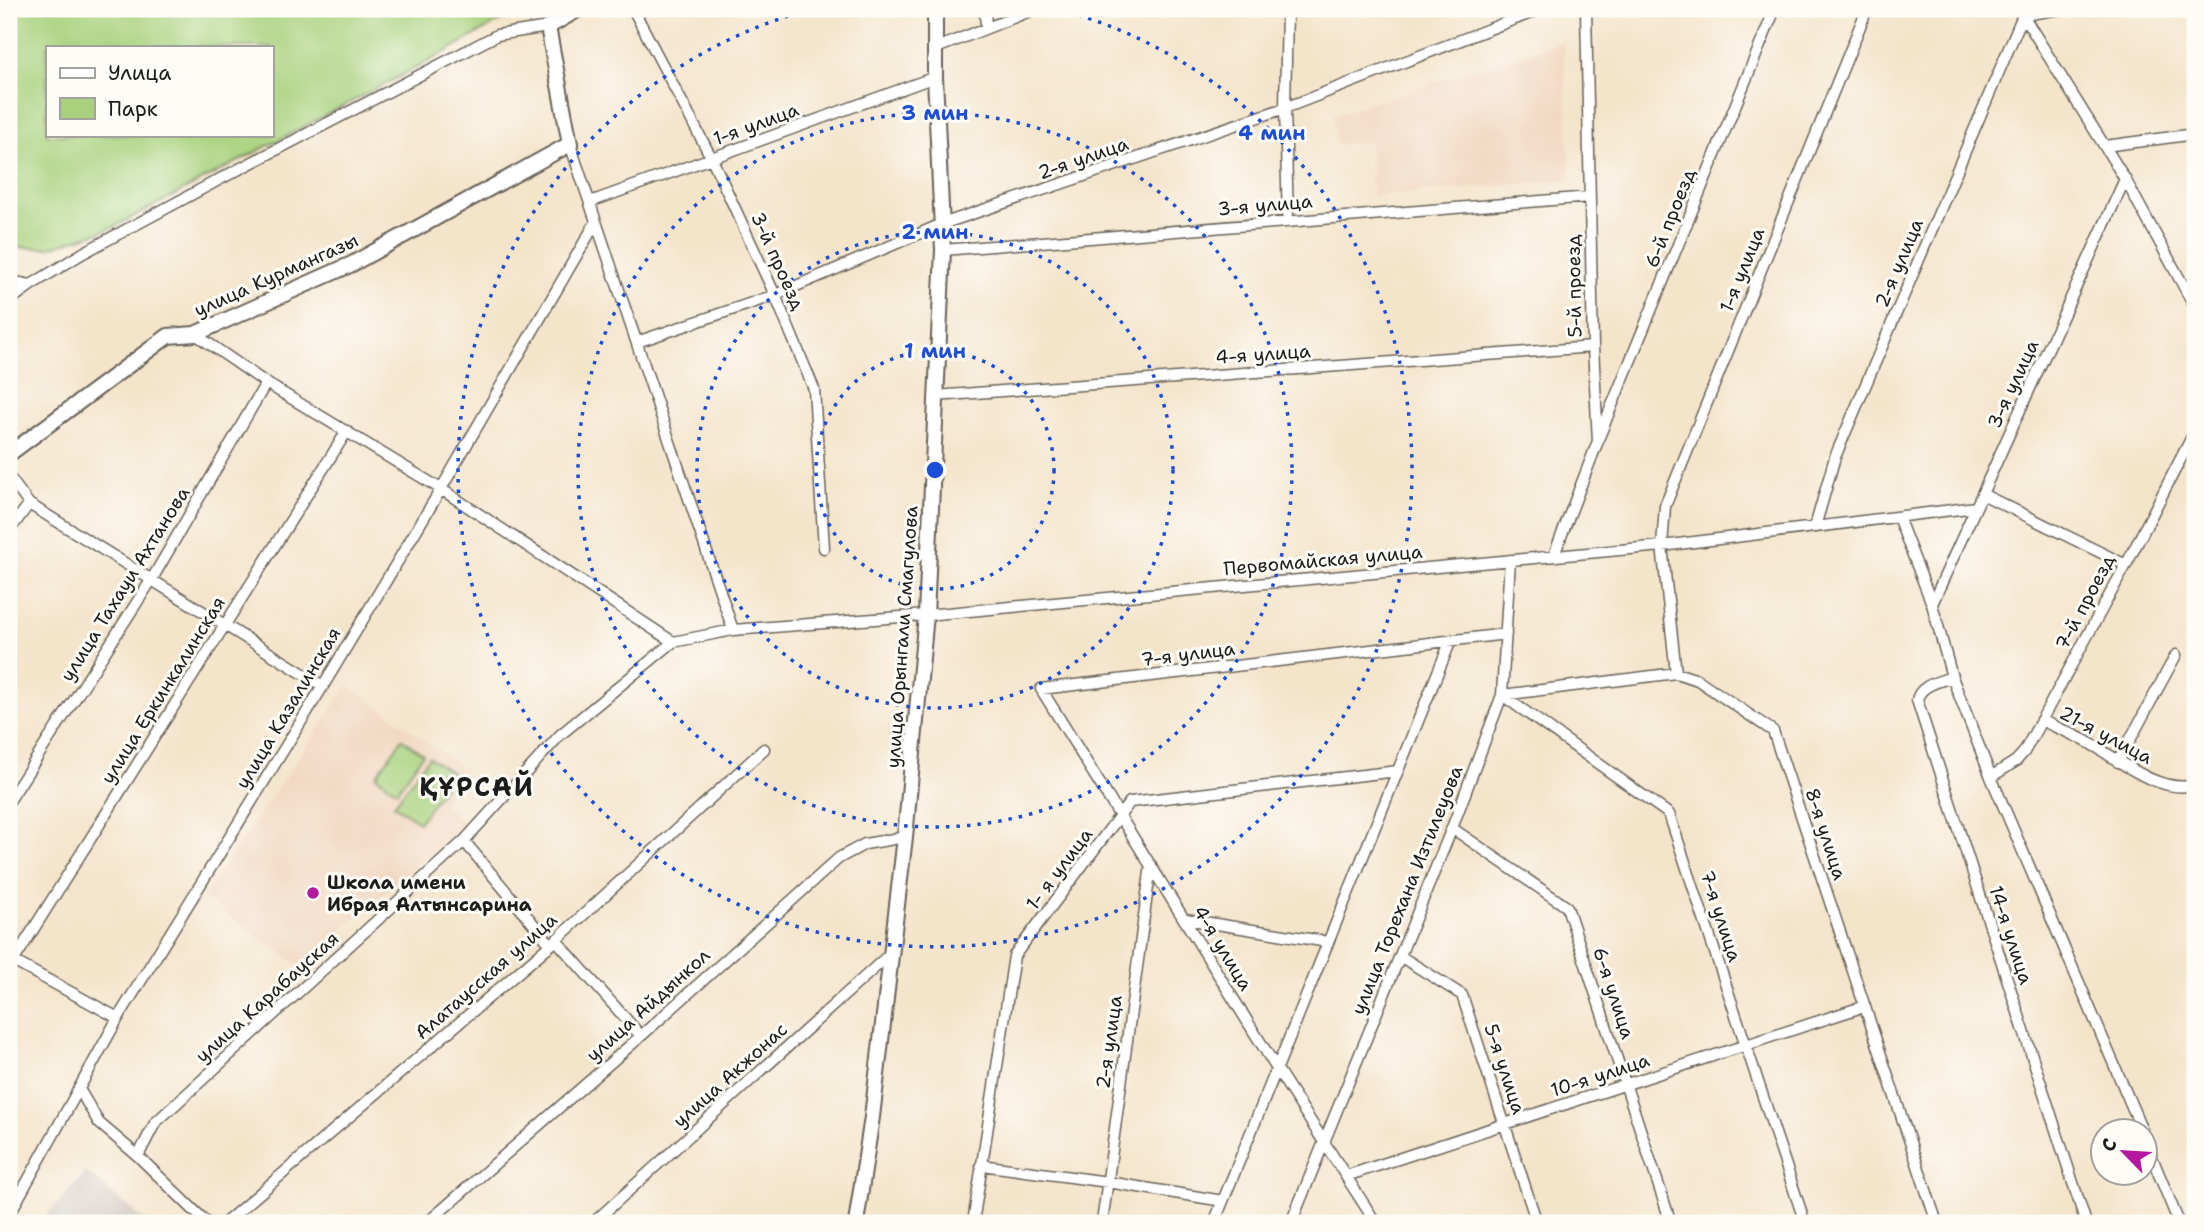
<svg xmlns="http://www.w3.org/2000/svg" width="2204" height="1232" font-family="'Shantell Sans',sans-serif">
	<rect width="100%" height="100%" fill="#fdfcf7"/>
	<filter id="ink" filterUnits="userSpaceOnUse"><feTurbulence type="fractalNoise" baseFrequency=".0143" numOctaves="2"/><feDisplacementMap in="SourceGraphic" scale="14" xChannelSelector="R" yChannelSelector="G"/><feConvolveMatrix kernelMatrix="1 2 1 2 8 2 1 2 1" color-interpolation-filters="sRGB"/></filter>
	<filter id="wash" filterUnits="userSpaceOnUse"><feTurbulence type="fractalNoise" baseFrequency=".00686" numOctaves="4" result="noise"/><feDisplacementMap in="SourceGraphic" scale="28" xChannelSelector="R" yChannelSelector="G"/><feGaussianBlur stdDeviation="1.57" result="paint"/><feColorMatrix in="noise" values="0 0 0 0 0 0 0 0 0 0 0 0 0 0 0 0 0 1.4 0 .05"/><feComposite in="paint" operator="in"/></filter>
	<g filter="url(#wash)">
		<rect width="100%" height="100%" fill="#f4e4ca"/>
		<path fill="#f1d5bd" d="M1563 42 1571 180 1372 196 1369 142 1336 145 1333 115Z
			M348 685 466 770 442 804 465 823 300 966 203 897Z"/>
		<path fill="#cec1ba" d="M86 1172 148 1223H40Z"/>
		<path fill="#a7d17c" stroke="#62764c" stroke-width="2" fill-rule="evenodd" d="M9 9H521L438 56 112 228 48 248 9 247ZM47 47H271V135H47Z
			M402 739 423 754 397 791 376 776Z
			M429 757 453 774 419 822 394 805Z"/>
	</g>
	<g filter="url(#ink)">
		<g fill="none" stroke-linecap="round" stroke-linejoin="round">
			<g stroke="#686259" stroke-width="13">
				<path id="street" d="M633 9 712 159 775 295 814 389 824 548
					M985 9 986 28
					M1287 9 1285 108 1288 221
					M2019 9 2125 179 2195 307
					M934 49 1035 9
					M570 144 733 630
					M2105 146 2195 134
					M590 202 935 77
					M943 250 1590 197
					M9 281 31 285 83 253 224 177 497 35 548 27
					M9 301 31 285
					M195 334 266 383 441 489 673 642
					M637 342 775 295 942 224 1285 108 1541 9
					M935 396 1593 347
					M1599 437 1775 9
					M9 477 29 504 323 686
					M1982 494 2126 565
					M1898 517 1932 604 1952 677 1991 777 2142 1130
					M1815 527 1835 457 2023 15 2061 9
					M9 531 29 504
					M1554 555 1598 441 1593 347 1586 9
					M1932 604 2125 179
					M1676 673 1662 546 1665 506 1867 9
					M1952 677C1938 682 1920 685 1917 700L2086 1223
					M1502 695 1676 673 1698 680 1773 731 1937 1223
					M1502 695 1669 814 1805 1223
					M2041 720C2059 729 2079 736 2096 747 2123 763 2161 794 2195 785
					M2118 762 2176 655
					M1991 777 2016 761 2024 752 2126 565 2195 431
					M9 801 152 579 266 383
					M1452 828 1567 907 1671 1223
					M464 841 551 945
					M1185 919 1328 942
					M556 940 641 1036
					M1400 956 1462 995 1537 1223
					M13 961 118 1018
					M9 968 347 431
					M79 1089 99 1123 138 1156 207 1223
					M2144 1138 2179 1223
					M138 1156 155 1123 464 841 560 735 673 642 733 630 926 615 1662 546 1976 507
					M981 1165 1108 1182 1223 1201
					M1346 1176 1865 1006
					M9 1212 10 1213 118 1018 323 686 441 489 596 222
					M225 1223 556 940 764 749
					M427 1223 641 1036 839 858 865 844 905 837
					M593 1223 891 953
					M973 1223 1014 956 1130 802 1398 771
					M1102 1223 1151 865
					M1214 1223 1451 640
					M1291 1223 1452 828 1502 695 1510 560
					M1376 1223 1277 1069 1041 689 1506 634"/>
			</g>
			<g stroke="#686259" stroke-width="18">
				<path id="secondary" d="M9 454 168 336 195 334 352 264 570 144 548 27 579 9
					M856 1223 872 1117 905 837 926 615 943 250 935 77V9"/>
			</g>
			<use href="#street" stroke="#fff" stroke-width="10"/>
			<use href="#secondary" stroke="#fff" stroke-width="14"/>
		</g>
	</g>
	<g fill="none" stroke="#1d4ed8" stroke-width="3.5" stroke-dasharray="3.5 7">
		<circle cx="935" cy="470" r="119"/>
		<circle cx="935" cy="470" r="238"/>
		<circle cx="935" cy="470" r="357"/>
		<path d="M1058 9A477 477 0 1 1 812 9"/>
	</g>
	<circle fill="#b5179e" stroke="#fdfcf7" stroke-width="2.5" cx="313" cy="893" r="7"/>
	<g text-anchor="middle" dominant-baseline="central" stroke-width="6" stroke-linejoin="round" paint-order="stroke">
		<g font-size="19" fill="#1c1c1c" stroke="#fdfcf7">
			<text transform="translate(756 124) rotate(-20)">1-я улица</text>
			<text transform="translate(1083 158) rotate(-19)">2-я улица</text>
			<text transform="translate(1265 205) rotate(-5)">3-я улица</text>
			<text transform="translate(1670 218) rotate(-68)">6-й проезд</text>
			<text transform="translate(778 261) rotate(66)">3-й проезд</text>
			<text transform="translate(1899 263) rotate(-67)">2-я улица</text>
			<text transform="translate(1742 270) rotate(-68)">1-я улица</text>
			<text transform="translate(276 275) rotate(-24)">улица Курмангазы</text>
			<text transform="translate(1574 286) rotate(-91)">5-й проезд</text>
			<text transform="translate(1263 354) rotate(-4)">4-я улица</text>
			<text transform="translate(2013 384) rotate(-65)">3-я улица</text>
			<text transform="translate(1323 560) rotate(-5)">Первомайская улица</text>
			<text transform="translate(125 584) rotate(-58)">улица Тахауи Ахтанова</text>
			<text transform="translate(2085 602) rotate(-62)">7-й проезд</text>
			<text transform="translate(902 637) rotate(-86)">улица Орынгали Смагулова</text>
			<text transform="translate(1188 654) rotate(-7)">7-я улица</text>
			<text transform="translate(163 690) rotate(-58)">улица Еркинкалинская</text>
			<text transform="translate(288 708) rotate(-59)">улица Казалинская</text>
			<text transform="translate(2106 735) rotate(28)">21-я улица</text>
			<text transform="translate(1826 834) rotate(72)">8-я улица</text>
			<text transform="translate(1059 869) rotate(-53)">1- я улица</text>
			<text transform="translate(1407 890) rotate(-68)">улица Торехана Изтилеуова</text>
			<text transform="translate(1721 916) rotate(72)">7-я улица</text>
			<text transform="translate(2011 935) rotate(72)">14-я улица</text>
			<text transform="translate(1223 948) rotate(59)">4-я улица</text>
			<text transform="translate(486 976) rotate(-41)">Алатаусская улица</text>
			<text transform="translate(1614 993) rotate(72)">6-я улица</text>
			<text transform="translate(267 997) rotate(-42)">улица Карабауская</text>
			<text transform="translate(648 1005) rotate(-42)">улица Айдынкол</text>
			<text transform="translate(1109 1042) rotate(-82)">2-я улица</text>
			<text transform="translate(1505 1069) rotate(72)">5-я улица</text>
			<text transform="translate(730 1075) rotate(-42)">улица Акжонас</text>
			<text transform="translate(1600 1075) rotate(-18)">10-я улица</text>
		</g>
		<g font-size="19" font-weight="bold" fill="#1c1c1c" stroke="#fdfcf7" text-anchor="start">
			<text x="327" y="882">Школа имени<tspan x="327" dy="22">Ибрая Алтынсарина</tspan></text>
		</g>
		<g font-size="26" font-weight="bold" letter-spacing="2" fill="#1c1c1c" stroke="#fdfcf7">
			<text x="477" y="786">ҚҰРСАЙ</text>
		</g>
	</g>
	<circle cx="935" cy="470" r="10" fill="#1d4ed8" stroke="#fdfcf7" stroke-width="3.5"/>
	<g font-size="21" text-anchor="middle" font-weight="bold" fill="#1d4ed8" stroke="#fdfcf7" stroke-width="6" stroke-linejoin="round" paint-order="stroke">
		<text x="935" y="120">3 мин</text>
		<text x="1272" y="140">4 мин</text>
		<text x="935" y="239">2 мин</text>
		<text x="935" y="358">1 мин</text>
	</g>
	<rect width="2204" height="1232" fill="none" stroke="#fdfcf7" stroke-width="35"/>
	<rect x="46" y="46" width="228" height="91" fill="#fdfcf7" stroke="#a3a29f" stroke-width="2"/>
	<rect x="60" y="68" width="35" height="10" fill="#ffffff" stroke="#a3a29f" stroke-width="2"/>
	<text x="108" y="80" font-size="21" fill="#1c1c1c">Улица</text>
	<rect x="60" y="98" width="35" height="21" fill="#a7d17c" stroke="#a3a29f" stroke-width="2"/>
	<text x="108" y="116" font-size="21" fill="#1c1c1c">Парк</text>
	<g transform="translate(2124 1152) rotate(295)"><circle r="33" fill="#fdfcf7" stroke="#a3a29f" stroke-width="2"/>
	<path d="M0-5L12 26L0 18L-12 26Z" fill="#b5179e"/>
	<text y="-10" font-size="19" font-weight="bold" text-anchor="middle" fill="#1c1c1c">С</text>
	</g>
</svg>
